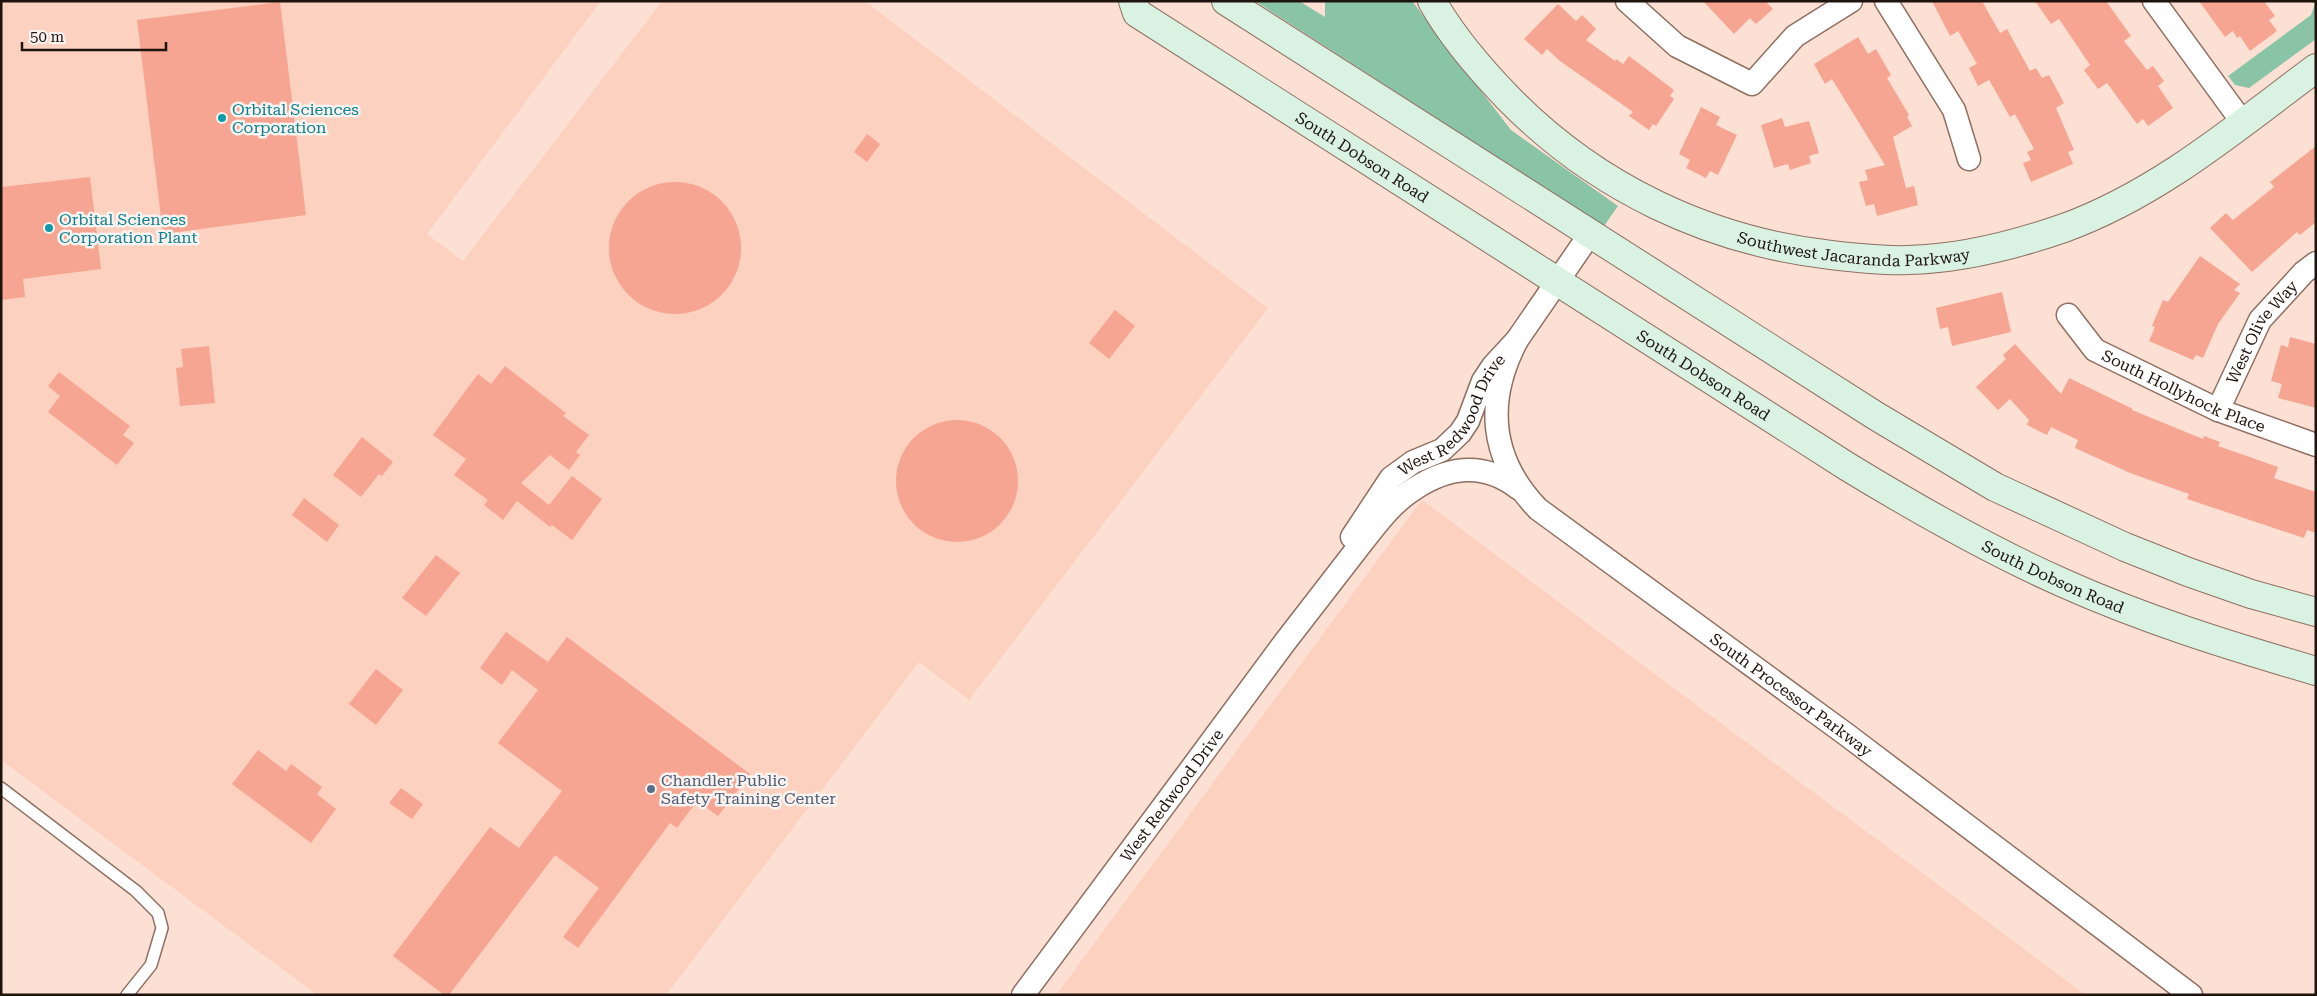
<svg xmlns="http://www.w3.org/2000/svg" width="2317" height="996" font-family="'Roboto Serif',serif">
	<rect width="100%" height="100%" fill="#fde0d4"/>
	<path fill="#fdd1c0" d="M1 1H601L427 234 463 261 662 1H865L1268 308 969 700 919 662 666 995H317L1 760Z
		M1422 500 1820 797 2086 995H1056Z"/>
	<path fill="#8ac4a6" d="M1255 1H1299L1325 17V1H1412L1511 130 1618 206 1604 226Z
		M2311 1H2316V39L2249 88 2235 85 2228 76 2311 15 2315 4Z"/>
	<path fill="#f5a591" d="M1703 1H1768L1767 3 1773 9 1756 24 1750 18 1734 34Z
		M1932 1H1982L2000 33 2007 29 2030 71 2036 68 2042 78 2049 75 2064 103 2056 108 2074 150 2068 152 2073 164 2031 182 2023 163 2031 160 2027 152 2034 149 2015 114 2010 117 1989 80 1978 86 1969 68 1977 64 1958 31 1950 36Z
		M2035 1H2106L2131 36 2124 41 2147 70 2153 66 2164 81 2158 86 2173 108 2148 126 2143 119 2137 124 2107 83 2098 89 2084 70 2090 65 2059 19 2051 24Z
		M2199 1H2264L2275 16 2269 20 2277 31 2250 51 2240 36 2237 38 2233 31 2225 37Z
		M280 2 306 215 163 234 137 20Z
		M1558 4 1576 21 1582 15 1596 29 1586 40 1615 61 1616 59 1623 64 1629 56 1674 90 1670 96 1674 99 1656 126 1653 124 1649 130 1629 116 1633 112 1560 61 1547 49 1542 55 1524 39Z
		M1858 37 1868 54 1876 49 1891 75 1887 78 1909 115 1907 117 1912 126 1893 137 1906 188 1914 186 1918 205 1877 216 1874 204 1866 206 1859 182 1868 180 1865 170 1885 165 1832 79 1825 84 1814 64Z
		M1701 107 1720 117 1716 125 1737 135 1718 175 1710 171 1706 178 1686 168 1690 160 1679 154Z
		M1782 118 1785 127 1809 121 1819 153 1809 156 1811 163 1790 170 1788 164 1774 168 1761 125Z
		M867 134 880 144 867 162 854 152Z
		M2316 146V222L2300 235 2297 232 2252 272 2210 228 2226 213 2233 220 2274 187 2270 182Z
		M90 177 101 269 23 279 25 297 1 300V187Z
		M609 248a66 66 0 1 1 132 0a66 66 0 1 1-132 0Z
		M2200 256 2240 284 2234 290 2240 293 2218 324 2203 358 2196 355 2193 360 2149 341 2155 327 2152 326 2163 300 2168 302Z
		M2002 292 2011 332 1952 346 1948 327 1940 329 1936 308Z
		M1115 310 1135 326 1109 359 1089 343Z
		M2290 337 2316 344V408L2278 398 2282 384 2271 381 2281 345 2288 347Z
		M2015 344 2061 394 2069 378 2133 409 2132 410 2203 439 2204 436 2220 442 2218 446 2278 467 2274 478 2316 492V533L2307 530 2304 538 2187 499 2189 494 2130 473 2075 448 2078 440 2051 427 2047 435 2027 425 2029 420 2010 399 1998 410 1976 387 2006 359 2003 355Z
		M209 346 215 403 180 406 176 368 183 367 181 349Z
		M505 366 566 413 563 416 589 435 576 452 580 455 569 470 550 455 521 483 549 505 572 476 602 499 572 540 552 525 550 527 517 501 503 520 484 505 488 500 454 475 466 459 433 435 478 374 491 384Z
		M59 372 130 426 123 435 134 443 117 465 48 412 60 396 48 386Z
		M896 481a61 61 0 1 1 122 0a61 61 0 1 1-122 0Z
		M362 437 393 462 382 476 379 474 361 497 333 475Z
		M304 498 339 525 327 542 292 515Z
		M436 555 460 573 426 616 402 598Z
		M506 632 548 662 567 637 750 774 718 816 697 801 677 828 670 823 578 948 563 937 599 888 555 855 449 995H444L393 956 490 827 519 848 562 791 498 743 538 690 512 670 502 685 480 668Z
		M376 669 403 690 376 725 349 704Z
		M258 750 286 771 291 764 322 787 317 794 336 809 311 843 232 784Z
		M401 788 423 804 412 819 389 803Z"/>
	<g fill="none" stroke-linecap="round" stroke-linejoin="round">
		<g stroke="#8f6f62" stroke-width="14">
			<path id="lane" d="M1 788 136 891 158 913 162 928 151 965 127 995"/>
		</g>
		<g stroke="#8f6f62" stroke-width="25">
			<g id="street">
				<path d="M1627 1 1677 46 1752 84 1795 36 1851 1"/>
				<path d="M1886 1 1954 110 1969 159"/>
				<path d="M2154 1 2243 123"/>
				<path id="s1" d="M2068 315 2095 350 2218 410 2316 445"/>
				<path id="s2" d="M1517 340C1485 401 1489 458 1538 509L1847 735 2191 995"/>
				<path id="s3" d="M2218 410 2260 320 2304 272 2316 263"/>
				<path id="s4" d="M1352 537 1391 478 1413 462 1442 450 1460 433 1468 421 1483 381 1493 366 1517 340 1590 234"/>
				<path id="s5" d="M1023 995C1111 877 1198 760 1285 642 1309 611 1333 580 1357 549 1374 528 1391 503 1414 489 1449 466 1484 462 1518 488"/>
			</g>
		</g>
		<g stroke="#8f6f62" stroke-width="30">
			<g id="secondary">
				<path id="s6" d="M1133 1 1137 13 1848 467C1917 509 1987 549 2061 582 2143 619 2230 646 2316 671"/>
				<path d="M1226 1 1876 416 1995 487 2125 547 2188 572 2251 594 2316 612"/>
				<path id="s7" d="M1432 1C1452 37 1480 69 1508 98 1595 187 1708 241 1831 255 1856 258 1883 261 1908 260 1961 259 2015 245 2064 228 2158 194 2237 127 2316 68"/>
			</g>
		</g>
		<use href="#lane" stroke="#fff" stroke-width="11"/>
		<use href="#street" stroke="#fff" stroke-width="22"/>
		<use href="#secondary" stroke="#d9f2e2" stroke-width="28"/>
	</g>
	<g fill="#0f9aa8" stroke="#faf3f0" stroke-width="2">
		<circle cx="222" cy="118" r="5"/>
		<circle cx="49" cy="228" r="5"/>
	</g>
	<circle fill="#5c6f8a" stroke="#faf3f0" stroke-width="2" cx="651" cy="789" r="5"/>
	<g text-anchor="middle" dominant-baseline="central" stroke-width="5" stroke-linejoin="round" paint-order="stroke">
		<g font-size="16" fill="#0d838f" stroke="#faf3f0" text-anchor="start">
			<text x="232" y="109">Orbital Sciences<tspan x="232" dy="18">Corporation</tspan></text>
			<text x="59" y="219">Orbital Sciences<tspan x="59" dy="18">Corporation Plant</tspan></text>
		</g>
		<g font-size="16" fill="#1f130e" stroke="#faf3f0">
			<text stroke="none"><textPath href="#s6" startOffset="280">South Dobson Road</textPath></text>
			<text stroke="none"><textPath href="#s7" startOffset="512">Southwest Jacaranda Parkway</textPath></text>
			<text stroke="none"><textPath href="#s3" startOffset="90">West Olive Way</textPath></text>
			<text stroke="none"><textPath href="#s6" startOffset="685">South Dobson Road</textPath></text>
			<text stroke="none"><textPath href="#s1" startOffset="142">South Hollyhock Place</textPath></text>
			<text stroke="none"><textPath href="#s4" startOffset="162">West Redwood Drive</textPath></text>
			<text stroke="none"><textPath href="#s6" startOffset="1089">South Dobson Road</textPath></text>
			<text stroke="none"><textPath href="#s2" startOffset="498">South Processor Parkway</textPath></text>
			<text stroke="none"><textPath href="#s5" startOffset="249">West Redwood Drive</textPath></text>
		</g>
		<g font-size="16" fill="#4e5e75" stroke="#faf3f0" text-anchor="start">
			<text x="661" y="780">Chandler Public<tspan x="661" dy="18">Safety Training Center</tspan></text>
		</g>
	</g>
	<rect width="2317" height="996" fill="none" stroke="#1f130e" stroke-width="5"/>
	<path d="M22 42v8h144v-8" fill="none" stroke="#1f130e" stroke-width="2.5"/>
	<text x="30" y="42" font-size="15" fill="#1f130e" stroke="#faf3f0" stroke-width="4" paint-order="stroke">50 m</text>
</svg>
